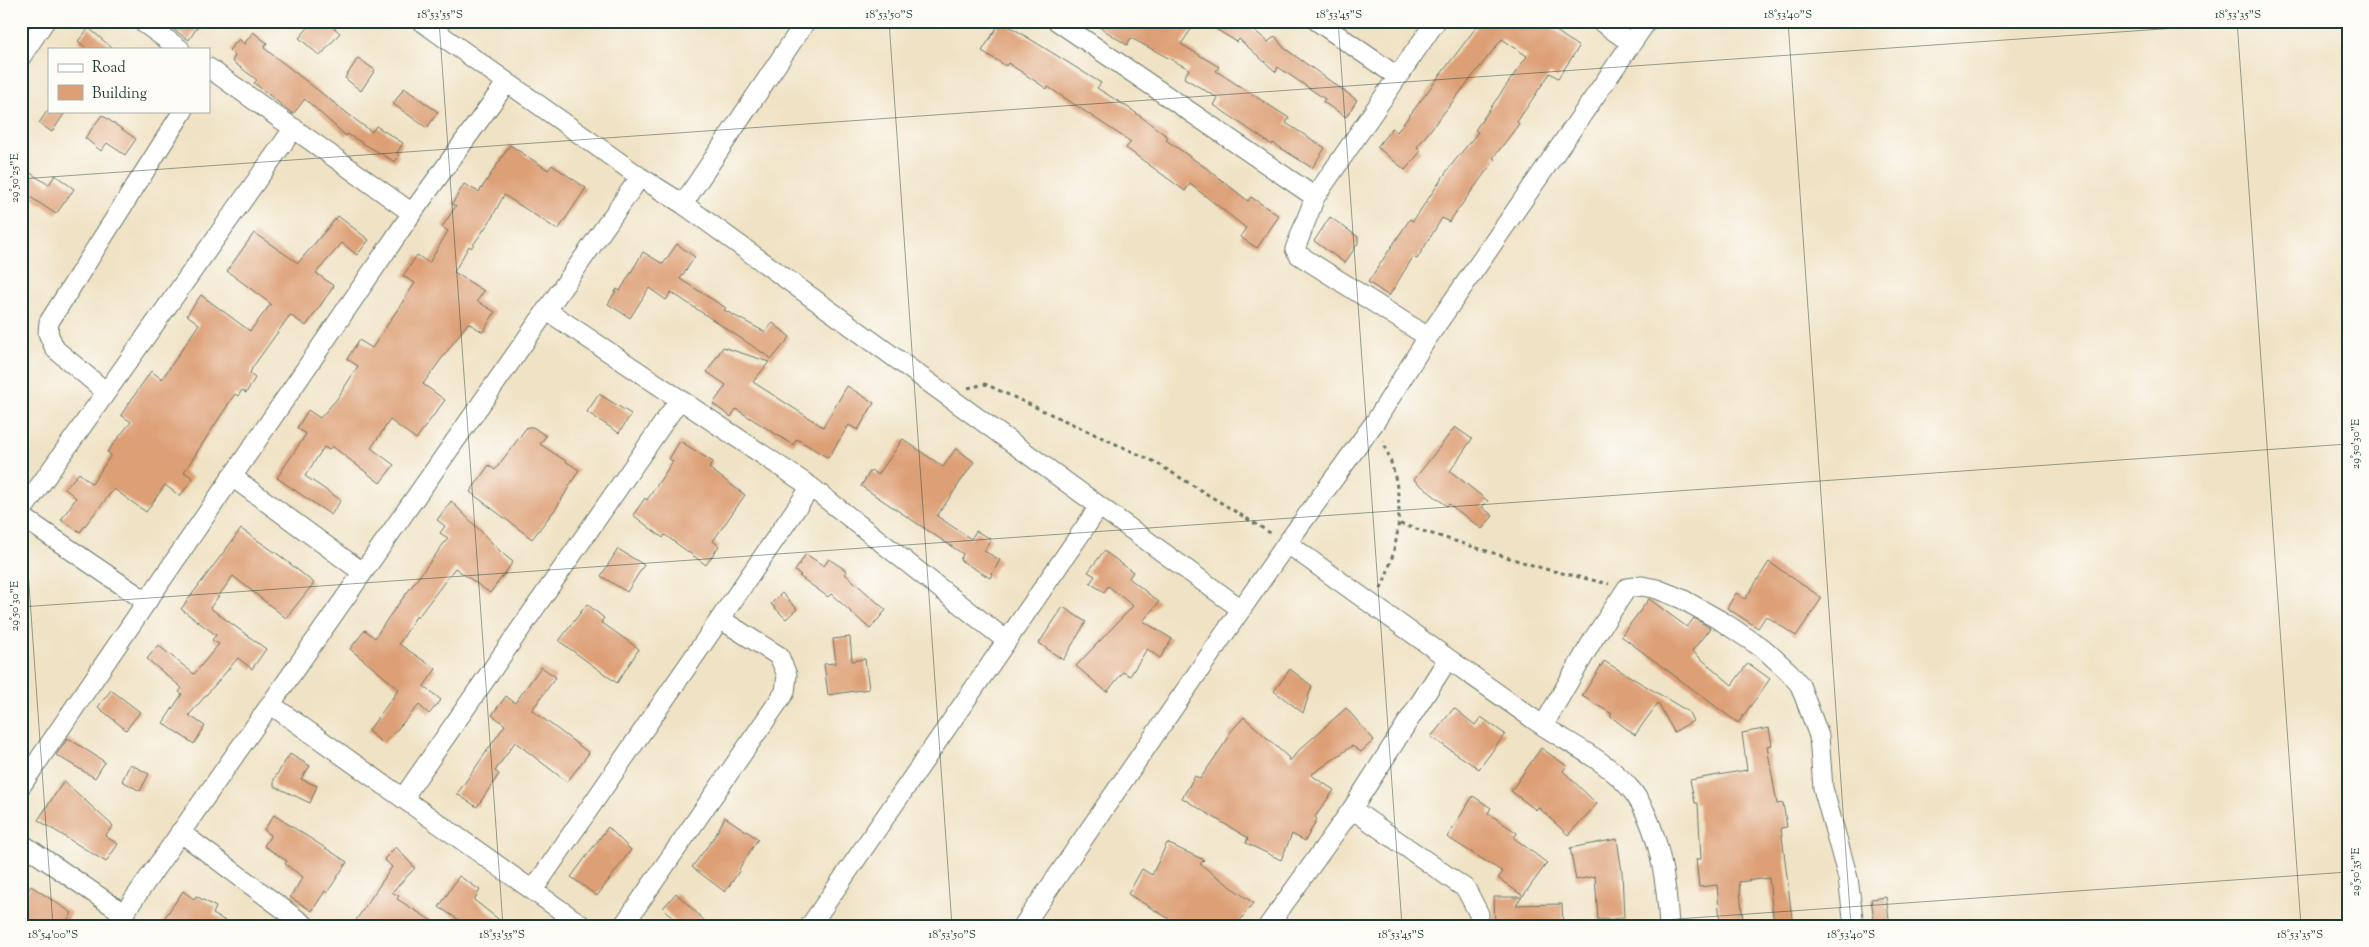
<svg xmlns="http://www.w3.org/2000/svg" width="2369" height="947" font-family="'Sorts Mill Goudy',serif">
	<rect width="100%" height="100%" fill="#fdfcf7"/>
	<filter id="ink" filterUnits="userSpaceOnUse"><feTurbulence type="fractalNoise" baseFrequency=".02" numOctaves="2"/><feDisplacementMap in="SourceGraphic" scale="10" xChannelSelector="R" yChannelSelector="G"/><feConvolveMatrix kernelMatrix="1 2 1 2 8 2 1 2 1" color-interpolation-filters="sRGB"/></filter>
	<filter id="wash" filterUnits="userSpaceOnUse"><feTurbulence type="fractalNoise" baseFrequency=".0096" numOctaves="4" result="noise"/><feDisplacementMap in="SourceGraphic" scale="20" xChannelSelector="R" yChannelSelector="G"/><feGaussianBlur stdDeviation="1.12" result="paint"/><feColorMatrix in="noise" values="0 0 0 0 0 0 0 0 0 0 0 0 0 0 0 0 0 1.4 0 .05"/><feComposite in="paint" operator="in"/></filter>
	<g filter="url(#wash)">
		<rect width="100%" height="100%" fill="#f0e2c4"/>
		<g id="blocks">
			<path fill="#dd9f74" d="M161 21H201L189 40Z
				M314 21H326L340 33 320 56 299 38Z
				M1001 21 1101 83 1097 88 1132 110 1168 137 1166 140 1209 170 1248 201 1251 197 1279 216 1257 248 1240 237 1246 228 1190 184 1185 191 1126 148 1131 142 1048 87 1047 89 1008 63 1006 66 982 51Z
				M1090 21H1197L1181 44 1219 67 1216 71 1289 118 1286 123 1325 148 1312 168 1273 143 1272 145 1214 105 1218 98 1184 78 1189 69 1131 38 1127 45Z
				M1203 21H1249L1247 24 1268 42 1275 36 1284 48 1357 100 1346 117 1323 102 1325 99 1278 67 1276 72 1239 39 1237 42Z
				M1481 21H1542L1579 47 1558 78 1550 73 1517 122 1519 124 1493 158 1495 159 1449 222 1442 218 1417 259 1413 257 1389 296 1368 282 1410 219 1413 221 1449 168 1478 132 1475 130 1527 56 1502 39 1417 147 1421 151 1405 170 1377 147 1392 128 1397 132Z
				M89 28 113 49H87L78 41Z
				M253 32 267 43 264 48 361 124 372 132 376 126 403 143 397 153 399 156 395 162 347 134 346 136 305 99 293 114 254 83 257 80 232 61 235 56 229 50 239 39 244 44Z
				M358 58 375 70 361 91 345 78Z
				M404 88 438 112 427 128 393 104Z
				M47 111H66L52 132 39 123Z
				M102 115 136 139 125 155 107 143 101 151 85 138Z
				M510 145 548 170 552 165 586 188 558 230 504 195 490 221 471 248 469 246 454 272 484 291 477 301 495 312 483 332 468 323 423 384 445 400 416 439 390 420 371 448 394 465 380 483 332 446 329 450 324 447 305 476 341 500 331 515 277 478 306 434 297 428 308 410 320 418 337 399 358 366 347 359 359 340 372 348 415 283 403 276 417 255 429 263 448 231 442 227 456 206 452 204 464 184 479 192Z
				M21 167 49 185 55 175 74 189 56 214 21 191Z
				M338 216 369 240 357 255 342 243 316 273 334 286 306 326 290 315 252 368 250 374 255 378 246 393 242 390 238 396 235 394 184 472 193 478 180 496 165 485 146 512 114 489 80 532 61 520 76 498 65 489 79 473 92 484 111 455 107 452 131 422 121 415 151 371 162 379 199 324 187 315 201 295 250 331 271 304 227 271 254 233 298 263Z
				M1330 217 1358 237V243L1345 263 1314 241Z
				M677 244 695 257 680 279 726 308 724 310 765 332 773 323 790 337 772 359 671 292 666 300 649 288 630 318 608 304 617 289 620 291 643 252 663 264Z
				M723 347 769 362 753 382 823 427 847 386 874 403 858 430 849 425 828 458 797 439 793 445 736 409 731 417 713 404 726 385 707 372Z
				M599 394 631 414 619 433 587 412Z
				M527 427H533L546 436 540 444 579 470 557 507 532 539 470 492 489 465 495 470Z
				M1455 427 1472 439 1450 471 1488 501 1482 507 1493 516 1482 529 1449 504 1447 506 1414 480Z
				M903 439 943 467 956 448 974 462 937 516 971 539 976 531 991 539 984 551 1000 560 990 578 960 560 963 554 861 486 871 470 878 475Z
				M680 441 713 462 709 468 745 495 713 541 719 546 706 565 665 535 663 538 633 515 645 498 647 500 673 461 669 459Z
				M451 501 502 553 513 562 490 593 455 568 418 617 417 615 399 644 436 669 424 686 441 700 429 714 419 705 384 744 368 731 399 689 350 649 365 630 375 638 388 618 448 538 440 533 445 526 437 520Z
				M241 529 279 555 314 583 286 618 233 576 210 608 266 649 252 669 238 658 189 715 205 726 194 744 163 723 182 694 179 692 182 688 147 659 158 645 194 674 219 644 212 640 216 635 181 609Z
				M618 549 644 565 627 592 601 576Z
				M1104 551 1133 572 1129 578 1159 602 1143 621 1172 639 1160 658 1147 649 1130 676 1123 672 1107 692 1076 666 1133 606 1108 586 1104 592 1090 583 1095 576 1088 572Z
				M806 554 824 566 829 559 847 571 845 574 886 610 870 629 831 594 828 597 799 576 801 575 795 571Z
				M1769 562 1822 598 1796 636 1766 616 1758 628 1727 608 1736 593 1745 599Z
				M782 593 797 609 786 619 771 604Z
				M1649 599 1687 627 1694 618 1710 628 1692 651 1732 685 1748 663 1770 679 1738 723 1621 636Z
				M587 604 604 618 601 622 639 649 617 683 559 641Z
				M1063 607 1086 622 1063 660 1039 643Z
				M850 637 852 661 865 659 869 689 828 695 824 664 836 663 833 639Z
				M1604 661 1689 712 1693 721 1674 732 1658 703 1635 735 1610 716 1612 714 1582 696Z
				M541 667 556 677 532 710 589 753 567 782 515 742 495 771 499 774 477 807 457 794 505 725 492 715 506 696 515 703Z
				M1290 669 1312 686 1303 713 1274 691Z
				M111 690 140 712 126 730 98 707Z
				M1346 708 1374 740 1361 752 1352 746 1311 775 1334 790 1315 817 1317 819 1305 841 1292 834 1281 860 1246 843 1248 838 1182 798 1195 776 1200 779 1229 737 1227 736 1244 717 1289 758 1288 760H1291L1298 751Z
				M1454 708 1475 725 1481 717 1505 734 1479 769 1431 737Z
				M1769 728 1772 745 1767 746 1777 804 1783 803 1787 827 1781 828 1793 926H1774L1769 878 1739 882 1743 920 1720 922 1717 885 1699 887 1696 859H1701L1698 803H1695L1690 780 1747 770 1742 733Z
				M68 738 105 762 95 778 56 755Z
				M1541 748 1567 766 1563 771 1597 804 1568 835 1538 807 1536 810 1511 791Z
				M290 754 310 766 301 779 317 786 310 803 274 786V779Z
				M130 764 149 774 140 791 122 781Z
				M64 781 113 826 105 836 118 844 106 862 38 820Z
				M1473 796 1491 808 1488 813 1517 833 1514 838 1547 863 1523 896 1498 878 1503 872 1447 837Z
				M274 815 347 862 327 893 325 891 312 911 290 897 303 877 285 864 287 861 264 846 271 835 264 830Z
				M725 817 758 839 739 869 740 870 725 892 692 867 715 836Z
				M608 827 631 850 597 896 571 877Z
				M1617 839 1622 872 1624 918 1598 920 1595 876 1576 880 1570 848Z
				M1167 843 1204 860 1200 864 1253 903 1236 926H1181L1128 894 1142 869 1152 875Z
				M396 847 415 868 392 892 399 896 397 899 440 926H352L392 867 384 859Z
				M459 876 480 890 474 900 507 926H468L439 907Z
				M31 886 72 913 64 926H21V901Z
				M183 891 194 899 196 896 216 907 213 914 234 926H159Z
				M676 893 710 926H680L663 908Z
				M1494 897H1522L1516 905 1562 904 1563 926H1495Z
				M1886 897 1890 926H1875L1871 899Z"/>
		</g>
	</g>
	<g filter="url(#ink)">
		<use href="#blocks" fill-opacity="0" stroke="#687766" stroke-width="1"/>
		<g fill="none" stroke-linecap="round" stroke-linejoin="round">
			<g stroke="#687766" stroke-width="21">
				<path id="minor" d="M141 21 180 49
					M421 21 640 177 683 204 1241 609
					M1057 21 1315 197
					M1317 21 1398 77
					M1600 21 1631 43
					M21 57 45 21
					M209 68 412 213
					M683 204 806 21
					M546 310 811 487 1007 641
					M1428 337 1299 255 1295 249 1315 197 1436 21
					M106 392 55 349 48 333 49 322 183 111
					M231 476 362 572
					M21 512 294 128
					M21 516 147 602
					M1287 543C1369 603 1453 662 1536 721 1568 744 1608 760 1633 792 1659 826 1667 885 1669 926
					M270 704 583 926
					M1543 726 1594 638 1627 588 1642 586 1657 589 1682 599 1723 622 1765 650 1789 672 1800 685 1819 736 1823 788 1848 878 1854 926
					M21 786 412 213 507 82
					M403 798 680 399
					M1352 809 1466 889 1479 914 1478 926
					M180 832 306 926
					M21 843 123 913
					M533 890 811 487
					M115 926 640 177
					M623 926 785 692 787 675 779 656 720 619
					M810 926 1099 507
					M1023 926 1287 543 1375 422 1428 337 1647 21
					M1268 926 1352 809 1448 659"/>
			</g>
			<path stroke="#687766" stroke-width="3" stroke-dasharray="4 4" stroke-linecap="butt" d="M968 388 985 384 1153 461 1272 534
				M1400 524 1545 569 1609 584
				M1381 589C1403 535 1406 495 1383 441"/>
			<use href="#minor" stroke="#fff" stroke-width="19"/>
		</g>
	</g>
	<path fill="none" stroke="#1f3d34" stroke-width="1" stroke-opacity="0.45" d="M439 21 503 926M889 21 952 926M1338 21 1402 926M1788 21 1851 926M2237 21 2301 926M21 179 2276 21M21 471 53 926M21 607 2348 444M1577 926 2348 872"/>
	<rect width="2369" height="947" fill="none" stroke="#fdfcf7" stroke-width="55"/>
	<rect x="48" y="48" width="162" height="65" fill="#fdfcf7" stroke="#a4b0a9"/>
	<rect x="58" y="64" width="25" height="8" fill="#ffffff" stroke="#a4b0a9"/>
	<text x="92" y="72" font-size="15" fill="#1f3d34">Road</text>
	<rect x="58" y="85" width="25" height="15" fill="#dd9f74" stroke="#a4b0a9"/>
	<text x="92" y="98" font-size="15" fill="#1f3d34">Building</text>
	<rect x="28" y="28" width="2314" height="892" fill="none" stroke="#1f3d34" stroke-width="2"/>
	<g font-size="12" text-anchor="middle" fill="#1f3d34">
		<text x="440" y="18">18°53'55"S</text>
		<text x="889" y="18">18°53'50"S</text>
		<text x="1339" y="18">18°53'45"S</text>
		<text x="1788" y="18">18°53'40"S</text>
		<text x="2238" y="18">18°53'35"S</text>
		<text transform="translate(14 178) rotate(-90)" y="4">29°50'25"E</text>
		<text transform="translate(2355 444) rotate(-90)" y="4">29°50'30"E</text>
		<text transform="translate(14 606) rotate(-90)" y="4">29°50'30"E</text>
		<text transform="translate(2355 872) rotate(-90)" y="4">29°50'35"E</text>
		<text x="53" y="938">18°54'00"S</text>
		<text x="502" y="938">18°53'55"S</text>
		<text x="952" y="938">18°53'50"S</text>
		<text x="1401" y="938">18°53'45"S</text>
		<text x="1851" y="938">18°53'40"S</text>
		<text x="2300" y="938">18°53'35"S</text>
	</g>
</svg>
